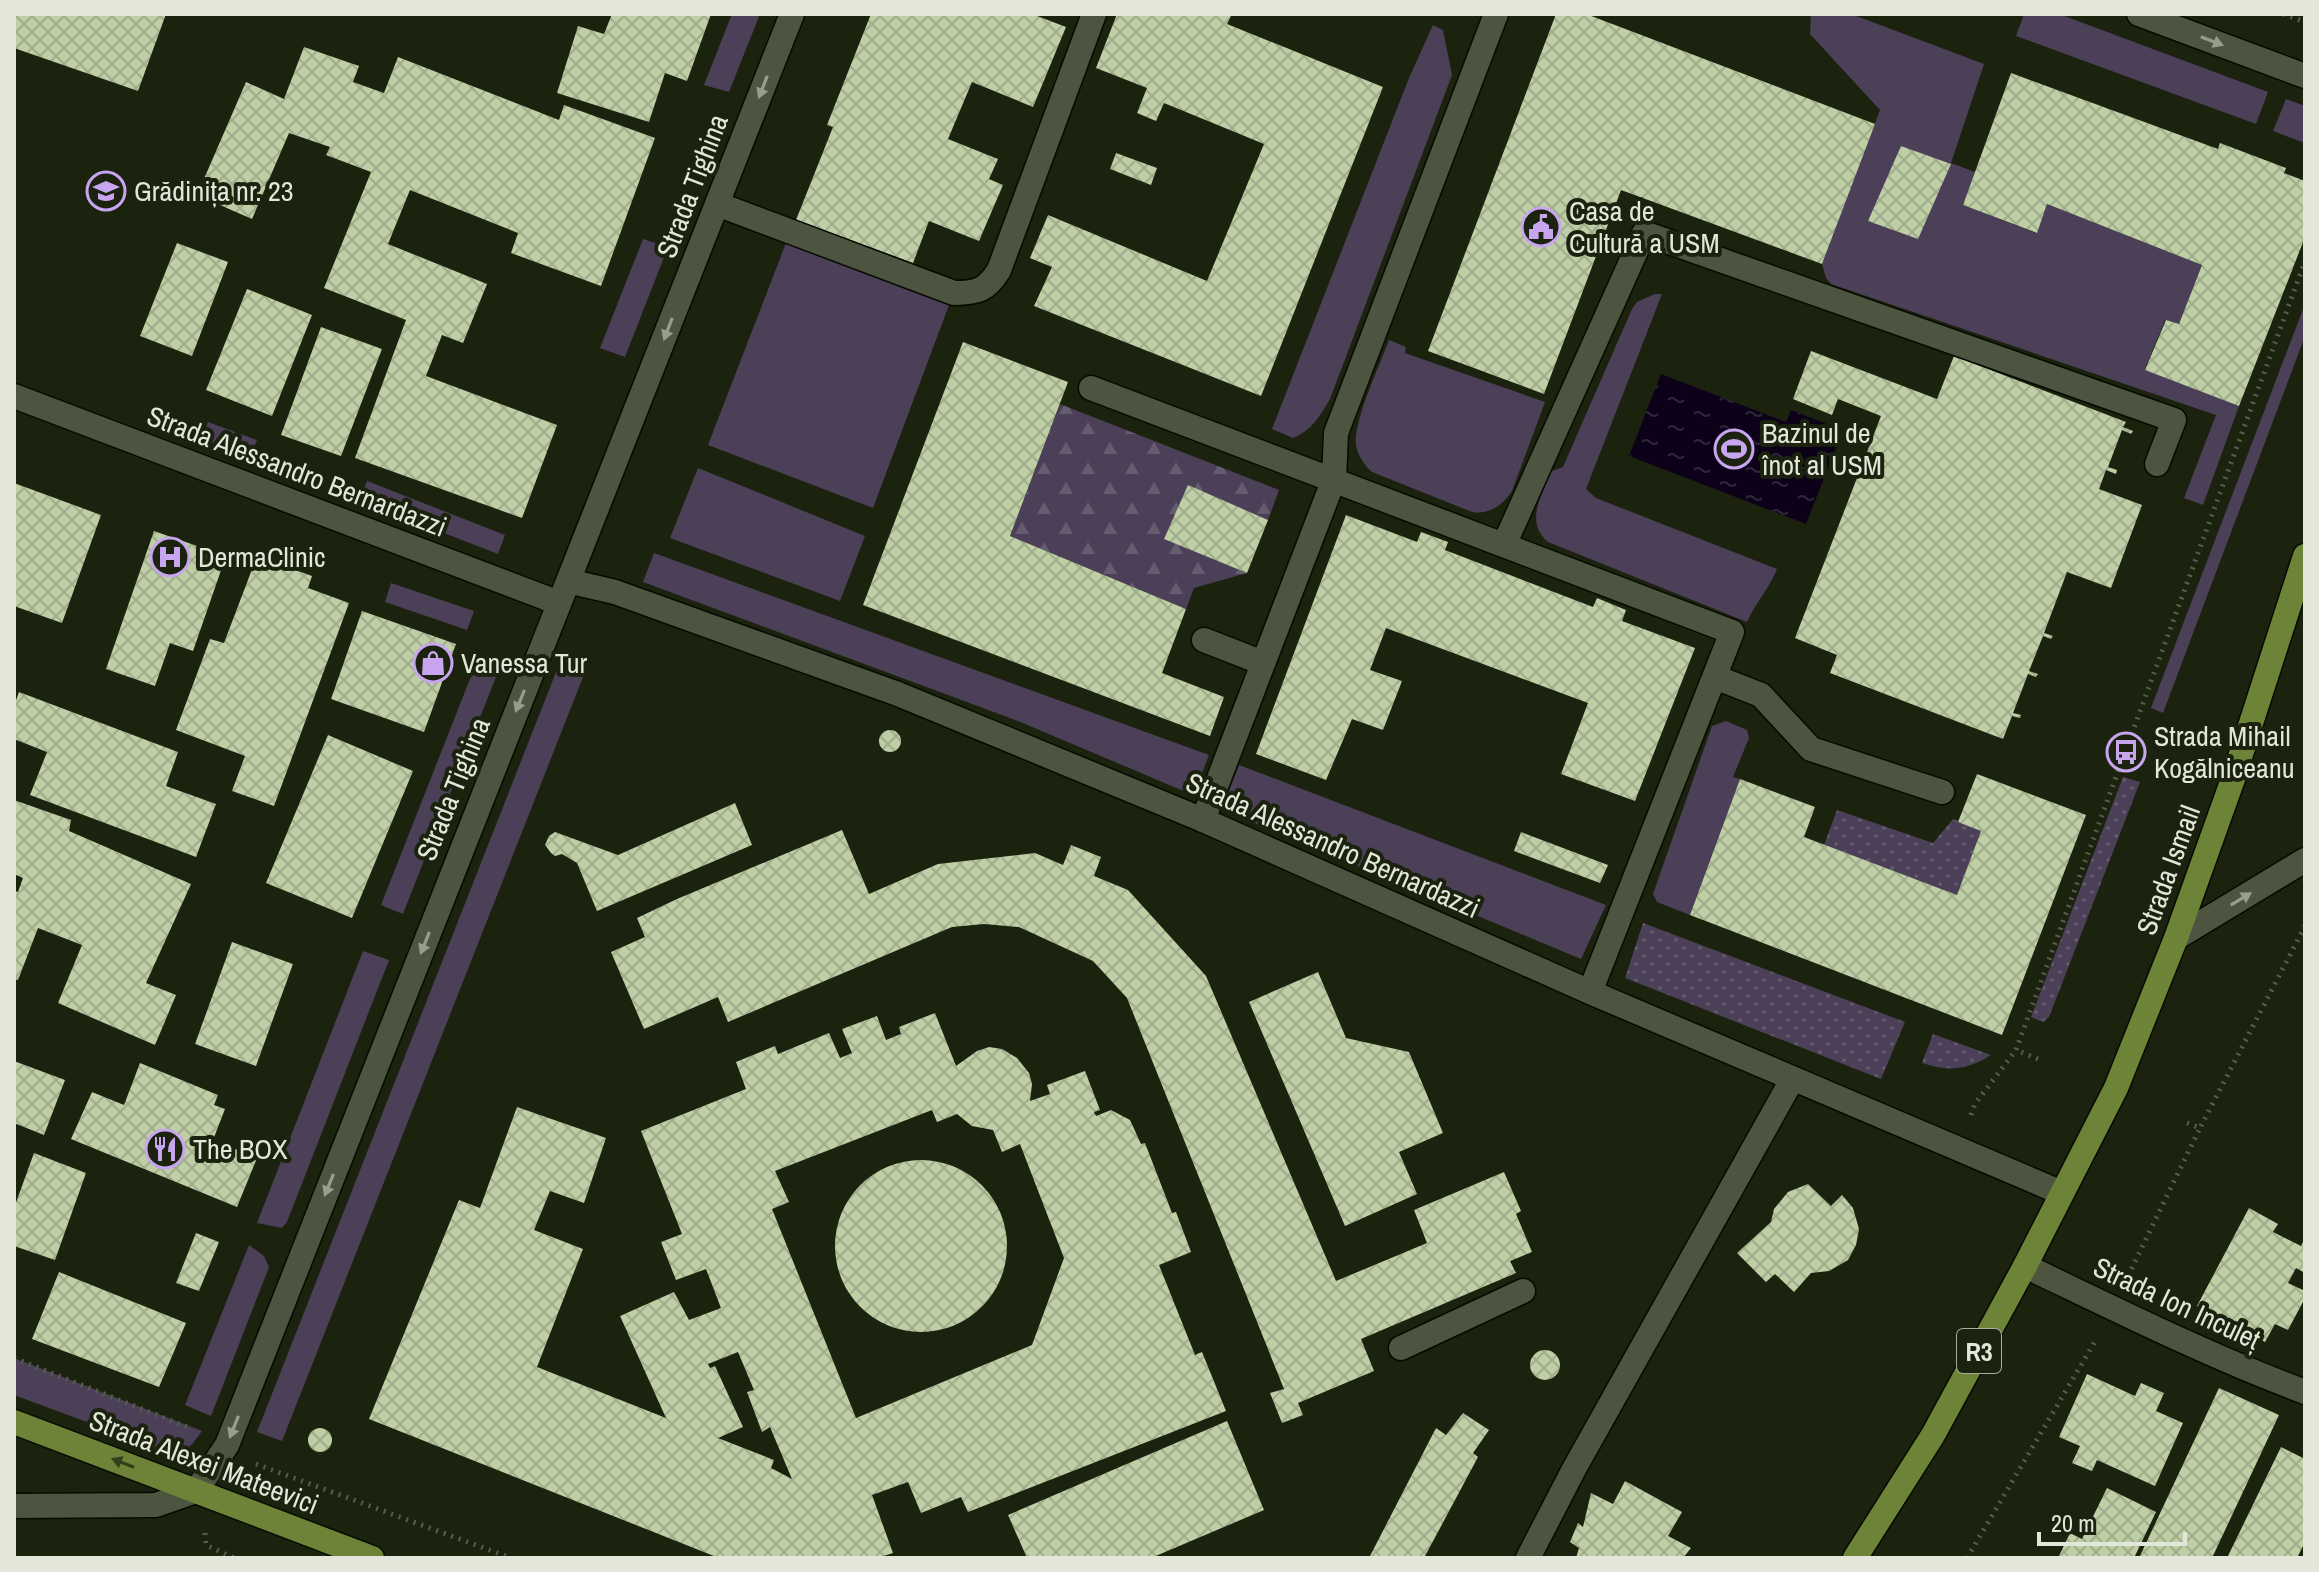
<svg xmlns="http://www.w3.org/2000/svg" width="2319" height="1572" font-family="'Archivo Narrow',sans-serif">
	<defs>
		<pattern id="grass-dots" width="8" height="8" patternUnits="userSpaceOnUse" patternTransform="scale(2)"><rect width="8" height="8" fill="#4b4058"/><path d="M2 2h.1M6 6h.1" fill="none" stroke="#655c6f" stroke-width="1.8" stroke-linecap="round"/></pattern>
		<pattern id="forest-firs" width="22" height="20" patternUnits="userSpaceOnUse" patternTransform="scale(2)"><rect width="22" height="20" fill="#4b4058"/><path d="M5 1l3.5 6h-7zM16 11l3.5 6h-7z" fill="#655c6f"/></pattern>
		<pattern id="water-ripples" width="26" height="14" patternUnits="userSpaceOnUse" patternTransform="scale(2)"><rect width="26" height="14" fill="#0c0119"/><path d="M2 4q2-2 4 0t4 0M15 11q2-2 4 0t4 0" fill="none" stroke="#2f263a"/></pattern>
		<pattern id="building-cross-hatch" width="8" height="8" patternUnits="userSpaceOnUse" patternTransform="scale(2)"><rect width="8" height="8" fill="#bfcfa5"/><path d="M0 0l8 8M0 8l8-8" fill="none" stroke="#a0ac8c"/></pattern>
	</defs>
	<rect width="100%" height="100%" fill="#1b220e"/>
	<path fill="url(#grass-dots)" d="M2123 777 2140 782 2049 1017 2043 1022 2031 1017Z
		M1837 810 1933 843 1953 819 1981 831 1957 895 1824 845Z
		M1643 923 1905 1022 1881 1079 1625 978Z
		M1933 1034 1991 1055C1967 1070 1949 1072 1922 1063Z"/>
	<path fill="url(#forest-firs)" d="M1060 404 1279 490 1268 520 1188 486 1165 539 1247 573 1194 588 1186 609 1010 536Z"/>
	<path fill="#4b4058" d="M732 14H760L729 92 704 85Z
		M1811 14H1851L1984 64 1951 163 1975 172 1963 205 2036 233 2047 204 2202 265 2179 324 2165 320 2145 369 2239 406 2203 505 2184 498 2216 415 1831 284 1826 278 1822 264 1880 110 1810 34Z
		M2024 14H2059L2268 92 2256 124 2016 36Z
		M1433 25 1443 30 1452 75 1330 399C1320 416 1312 430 1293 438L1272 429 1409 78Z
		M2286 99 2305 106V143L2273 131Z
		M643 239 668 247 625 357 600 348Z
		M786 243 949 305 873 508 708 445Z
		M1655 294H1662L1586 489 1596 498 1777 569C1769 589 1756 602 1747 622L1548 542C1524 522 1542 494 1552 471L1563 467 1632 309 1637 302Z
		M2305 304V336L2163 713 2151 708Z
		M1389 340 1406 347 1405 353 1545 402 1512 491C1503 505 1489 515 1472 512L1372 472C1364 465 1358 456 1356 445 1353 421 1380 365 1389 340Z
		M208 422 257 440 249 459 201 441Z
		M698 468 865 536 840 601 670 538Z
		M367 481 505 535 498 554 359 500Z
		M654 553 1209 755 1193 795 1018 721 643 582Z
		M391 583 474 611 467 630 385 602Z
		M479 656 501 664 403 914 381 905Z
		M562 657 587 667 282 1441 257 1432Z
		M1726 721 1747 730 1749 738 1733 777 1740 779 1690 915 1657 902 1653 894 1712 726Z
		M1239 765 1606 905 1581 959 1228 812 1225 801Z
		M363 951 389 960 287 1222 282 1228 257 1223Z
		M249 1245 264 1256 269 1267 211 1416 185 1405Z
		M14 1358 202 1431C187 1452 187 1452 162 1450L14 1395Z"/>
	<path fill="url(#water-ripples)" d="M1661 374 1786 422 1791 410 1827 424 1822 436 1838 443 1806 524 1629 456Z"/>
	<path fill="url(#building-cross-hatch)" fill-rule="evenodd" d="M14 14H166L138 91 14 48Z
		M612 14H711L687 81 665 73 649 122 557 93 578 26 604 34Z
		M871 14H1032L1066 27 1033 107 972 82 948 139 998 159 989 179 1003 185 979 241 929 221 913 263 796 220 833 127 827 125Z
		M1117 14H1232L1227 24 1383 87 1261 396 1034 306 1052 267 1030 258 1048 215 1207 281 1264 144 1164 103 1156 121 1137 113 1147 88 1096 68Z
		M1556 14H1586L1875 124 1822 264 1621 190 1544 394 1428 351Z
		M304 47 359 66 353 82 384 93 398 57 559 120 564 105 655 138 601 286 511 253 518 233 410 190 388 244 487 284 463 343 442 335 426 376 557 425 522 518 355 458 406 320 324 288 371 172 326 155 330 147 289 133 252 219 197 195 246 82 284 99Z
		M2011 73 2218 149 2220 143 2286 168 2284 173 2305 181V237L2239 406 2145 370 2166 320 2179 324 2202 265 2047 204 2037 233 1963 205Z
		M1901 146 1951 164 1918 239 1868 221Z
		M1116 153 1157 168 1151 185 1110 169Z
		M177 243 228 262 192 356 140 336Z
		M247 289 312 315 272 416 206 390Z
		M321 327 382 349 341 456 281 435Z
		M963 342 1068 382 1010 536 1186 609 1162 673 1224 697 1210 736 863 605Z
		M1811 351 1937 399 1954 356 2126 422 2123 427 2133 431 2131 434 2122 430 2108 467 2117 470 2116 474 2106 470 2099 489 2142 505 2111 588 2067 572 2044 633 2053 636 2051 639 2043 636 2029 671 2038 674 2036 677 2028 674 2013 713 2021 715 2020 718 2012 716 2003 739 1830 673 1837 655 1795 638 1881 416 1838 399 1832 415 1793 399Z
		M14 483 101 515 62 623 14 606Z
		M1188 485 1268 520 1247 573 1164 539Z
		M1346 515 1417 542 1421 532 1448 542 1445 550 1593 607 1597 598 1626 610 1622 621 1695 648 1635 801 1561 774 1588 703 1386 628 1370 670 1402 681 1383 730 1352 719 1326 780 1256 754Z
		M154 531 226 556 193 651 170 643 155 686 106 669Z
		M257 556 312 576 308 588 349 603 274 806 232 791 245 756 176 730 210 639 224 643Z
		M362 611 456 644 424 732 331 699Z
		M19 692 178 752 166 786 216 804 196 857 30 795 47 752 14 739V706Z
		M879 741a11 11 0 1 1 22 0a11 11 0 1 1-22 0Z
		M328 735 413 771 352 918 266 883Z
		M1977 774 2086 815 2002 1035 1690 915 1740 779 1815 807 1804 837 1957 895 1981 831 1958 822Z
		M14 800 71 820 69 831 191 884 146 983 176 995 155 1045 58 1003 82 945 38 928 18 980 14 979V891L18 892 23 878 14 874Z
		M735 803 752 845 597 911 577 863 562 854 555 856 551 853 545 845 549 836 555 832 618 855Z
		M842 830 869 894 938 864 1035 853 1063 865 1071 845 1101 857 1094 876 1128 890 1206 976 1336 1281 1427 1243 1414 1210 1504 1172 1521 1211 1516 1214 1532 1252 1510 1261 1516 1273 1361 1339 1374 1371 1298 1403 1303 1415 1282 1423 1270 1393 1284 1389 1127 998 1093 961 1019 927 984 924 952 927 728 1022 718 997 644 1029 611 952 645 937 637 918 677 899Z
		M1521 832 1608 865 1600 883 1514 851Z
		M232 942 293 964 256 1066 195 1044Z
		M1318 972 1346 1038 1409 1052 1443 1133 1399 1152 1417 1194 1345 1226 1249 1002Z
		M935 1013 956 1066 977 1051 989 1047 1002 1049 1017 1058 1029 1073 1032 1084 1030 1101 1050 1094 1047 1085 1085 1071 1100 1110 1094 1112 1096 1116 1111 1110 1130 1120 1141 1144 1145 1143 1172 1213 1176 1212 1191 1252 1159 1265 1195 1355 1202 1352 1226 1411 968 1512 961 1497 921 1513 908 1482 872 1495 893 1553 877 1558H719L369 1419 459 1200 480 1208 517 1107 606 1138 584 1203 550 1191 534 1230 583 1249 537 1367 666 1418 620 1316 674 1292 689 1320 721 1308 706 1269 676 1280 661 1242 682 1234 641 1131 746 1089 736 1062 775 1046 778 1054 829 1033 840 1058 852 1053 842 1029 877 1016 886 1040 901 1034 899 1027ZM932 1110 937 1122 957 1114 972 1126 993 1130 1002 1152 1020 1144 1064 1258 1032 1345 856 1418 772 1209 789 1202 775 1171ZM738 1352 754 1390 747 1392 762 1432 770 1427 792 1479 771 1468 774 1460 718 1438 743 1427 715 1366 710 1368 708 1364Z
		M14 1061 65 1080 44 1135 14 1123Z
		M140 1063 218 1095 214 1105 225 1109 213 1140 257 1158 237 1207 71 1139 92 1092 124 1105Z
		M34 1153 86 1173 55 1260 14 1246V1208Z
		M835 1246a86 86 0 1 1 172 0a86 86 0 1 1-172 0Z
		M1808 1184 1831 1206 1842 1195 1853 1208 1859 1229 1856 1245 1848 1260 1829 1271 1811 1273 1794 1292 1775 1274 1766 1282 1737 1253 1771 1222 1774 1209 1788 1192Z
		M2249 1208 2278 1224 2273 1232 2301 1246 2305 1238V1273L2296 1268 2288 1283 2305 1291V1298L2288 1330 2275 1324 2265 1342 2197 1306Z
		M196 1233 219 1242 199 1291 176 1283Z
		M59 1272 186 1323 159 1387 32 1339Z
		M1530 1365a15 15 0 1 1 30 0a15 15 0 1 1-30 0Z
		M2087 1374 2135 1396 2141 1383 2164 1393 2156 1411 2183 1423 2155 1486 2097 1460 2092 1471 2072 1463 2080 1446 2059 1437Z
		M2219 1388 2279 1415 2212 1558H2139Z
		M1463 1413 1489 1430 1473 1453 1478 1457 1424 1558H1369L1436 1428 1446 1435Z
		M1227 1421 1264 1510 1151 1558H1027L1008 1515Z
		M308 1440a12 12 0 1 1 24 0a12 12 0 1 1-24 0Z
		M2281 1447 2305 1459V1542L2297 1558H2227Z
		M1625 1481 1682 1512 1668 1536 1691 1548 1683 1558H1576L1579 1548 1570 1542 1578 1523 1583 1527 1591 1493 1613 1504Z
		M2107 1488 2156 1512 2134 1558H2058L2070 1533 2082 1539Z"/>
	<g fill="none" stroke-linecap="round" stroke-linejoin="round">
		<g stroke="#060b00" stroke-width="27">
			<path id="lane" d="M717 204 954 293C977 293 987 290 999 270L1094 14
				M1091 388 1732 632 1590 992
				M1504 545 1644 233 2174 420 2157 464
				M1204 640 1263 663
				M1715 677 1761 695 1811 749 1942 792
				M1203 820 1334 479 1336 433 1496 14
				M1401 1348 1523 1291
				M14 1506 156 1505 196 1491
				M1528 1558 1574 1469 1792 1080"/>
		</g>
		<g stroke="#060b00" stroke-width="27">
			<path id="street" d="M14 396 559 603
				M568 581 615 592 898 694 1203 820 1590 992 2062 1193
				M196 1491 227 1445 792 14"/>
		</g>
		<g stroke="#060b00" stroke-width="27">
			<path id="secondary" d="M2139 14 2305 76
				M2176 938 2305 860
				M2025 1266C2117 1310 2209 1356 2305 1392"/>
		</g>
		<g stroke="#060b00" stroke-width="27">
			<path id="primary" d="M14 1422 372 1558
				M1855 1558 1933 1435 2025 1266 2116 1088 2176 938 2233 779 2305 556"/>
		</g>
		<path stroke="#575e4c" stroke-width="5" stroke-dasharray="2 6" stroke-linecap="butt" d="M2283 14 2305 22
			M2038 1059 2016 1050 2305 261
			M1971 1115 1975 1104 2016 1050
			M2187 1123 2200 1128 2305 926
			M2128 1276 2200 1128
			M14 1358 192 1429
			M256 1464 511 1558
			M205 1533 206 1545 234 1558
			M1967 1558 2097 1338"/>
		<use href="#lane" stroke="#4d5540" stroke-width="24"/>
		<use href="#street" stroke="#4d5540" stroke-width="24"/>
		<use href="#secondary" stroke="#4d5540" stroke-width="24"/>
		<use href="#primary" stroke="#6d8338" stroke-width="24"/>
	</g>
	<defs><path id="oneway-solid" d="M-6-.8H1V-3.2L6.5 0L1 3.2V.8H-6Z" transform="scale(2)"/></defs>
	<g fill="#989e8d">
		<use href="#oneway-solid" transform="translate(2212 41) rotate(21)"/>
		<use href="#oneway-solid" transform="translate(763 87) rotate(111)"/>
		<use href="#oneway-solid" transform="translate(668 329) rotate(111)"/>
		<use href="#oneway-solid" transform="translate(520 701) rotate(112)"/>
		<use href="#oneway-solid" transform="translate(2241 899) rotate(-31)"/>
		<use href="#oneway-solid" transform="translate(425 943) rotate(112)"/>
		<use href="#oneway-solid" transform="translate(329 1185) rotate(112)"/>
		<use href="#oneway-solid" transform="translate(234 1427) rotate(112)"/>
	</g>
	<use fill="#343f1b" href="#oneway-solid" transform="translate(123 1463) rotate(-159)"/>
	<defs>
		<g id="school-ring" transform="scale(2)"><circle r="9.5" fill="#1b220e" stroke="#c7a6ef" stroke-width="1.5"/><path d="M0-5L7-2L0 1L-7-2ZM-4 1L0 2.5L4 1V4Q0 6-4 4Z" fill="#c7a6ef"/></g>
		<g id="civic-ring" transform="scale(2)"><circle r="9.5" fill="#1b220e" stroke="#c7a6ef" stroke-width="1.5"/><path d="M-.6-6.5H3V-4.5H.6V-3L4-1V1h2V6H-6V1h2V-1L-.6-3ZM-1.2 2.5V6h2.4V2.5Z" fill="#c7a6ef"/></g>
		<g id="stadium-ring" transform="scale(2)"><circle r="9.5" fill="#1b220e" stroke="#c7a6ef" stroke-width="1.5"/><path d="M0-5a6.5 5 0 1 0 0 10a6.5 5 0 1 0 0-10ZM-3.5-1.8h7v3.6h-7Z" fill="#c7a6ef"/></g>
		<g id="hospital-ring" transform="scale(2)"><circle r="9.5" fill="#1b220e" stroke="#c7a6ef" stroke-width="1.5"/><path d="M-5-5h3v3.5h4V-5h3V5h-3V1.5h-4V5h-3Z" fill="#c7a6ef"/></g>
		<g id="shop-ring" transform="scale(2)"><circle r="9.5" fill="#1b220e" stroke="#c7a6ef" stroke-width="1.5"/><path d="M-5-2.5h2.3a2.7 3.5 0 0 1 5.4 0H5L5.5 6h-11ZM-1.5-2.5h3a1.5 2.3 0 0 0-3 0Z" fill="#c7a6ef"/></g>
		<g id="bus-ring" transform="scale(2)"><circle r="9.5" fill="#1b220e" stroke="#c7a6ef" stroke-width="1.5"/><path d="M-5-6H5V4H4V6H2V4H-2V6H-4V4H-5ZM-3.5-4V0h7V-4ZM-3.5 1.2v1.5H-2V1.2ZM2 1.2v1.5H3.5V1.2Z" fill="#c7a6ef"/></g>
		<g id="restaurant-ring" transform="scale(2)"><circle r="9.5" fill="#1b220e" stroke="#c7a6ef" stroke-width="1.5"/><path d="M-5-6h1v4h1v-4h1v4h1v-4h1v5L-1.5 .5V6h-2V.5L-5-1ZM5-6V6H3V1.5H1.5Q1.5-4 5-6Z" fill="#c7a6ef"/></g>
	</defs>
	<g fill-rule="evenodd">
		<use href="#school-ring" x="106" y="191"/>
		<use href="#civic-ring" x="1541" y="227"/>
		<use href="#stadium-ring" x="1734" y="449"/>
		<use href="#hospital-ring" x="170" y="557"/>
		<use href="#shop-ring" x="433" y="663"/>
		<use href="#bus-ring" x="2126" y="752"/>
		<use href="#restaurant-ring" x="165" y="1149"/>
	</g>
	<g text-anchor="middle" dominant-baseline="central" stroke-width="8" stroke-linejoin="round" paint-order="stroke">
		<rect fill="#1b220e" stroke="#a6ac9d" stroke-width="2" x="1957" y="1329" width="44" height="44" rx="6"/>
		<g font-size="26" font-weight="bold" fill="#e2e7da">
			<text x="1979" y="1351">R3</text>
		</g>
		<g font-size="28" fill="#e2e7da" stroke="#1b220e">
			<text transform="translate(692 186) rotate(-69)">Strada Tighina</text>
			<text transform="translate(297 471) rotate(21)">Strada Alessandro Bernardazzi</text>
			<text transform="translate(453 789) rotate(-68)">Strada Tighina</text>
			<text transform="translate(1333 845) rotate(24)">Strada Alessandro Bernardazzi</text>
			<text transform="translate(2168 870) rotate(-70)">Strada Ismail</text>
			<text transform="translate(2177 1303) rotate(25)">Strada Ion Inculeț</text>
			<text transform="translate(204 1462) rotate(21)">Strada Alexei Mateevici</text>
		</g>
		<g font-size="28" fill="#e2e7da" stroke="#1b220e" text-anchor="start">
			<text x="134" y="191">Grădinița nr. 23</text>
			<text x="1569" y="211">Casa de<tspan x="1569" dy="32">Cultură a USM</tspan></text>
			<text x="1762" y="433">Bazinul de<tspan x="1762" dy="32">înot al USM</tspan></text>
			<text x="198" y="557">DermaClinic</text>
			<text x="461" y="663">Vanessa Tur</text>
			<text x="2154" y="736">Strada Mihail<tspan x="2154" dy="32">Kogălniceanu</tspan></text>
			<text x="193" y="1149">The BOX</text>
		</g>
	</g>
	<rect width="2319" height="1572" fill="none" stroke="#e2e7da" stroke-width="32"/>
	<path d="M2039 1532v12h146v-12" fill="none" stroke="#e2e7da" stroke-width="4"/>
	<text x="2051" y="1532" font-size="24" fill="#e2e7da" stroke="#1b220e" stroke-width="6" paint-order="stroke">20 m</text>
</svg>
